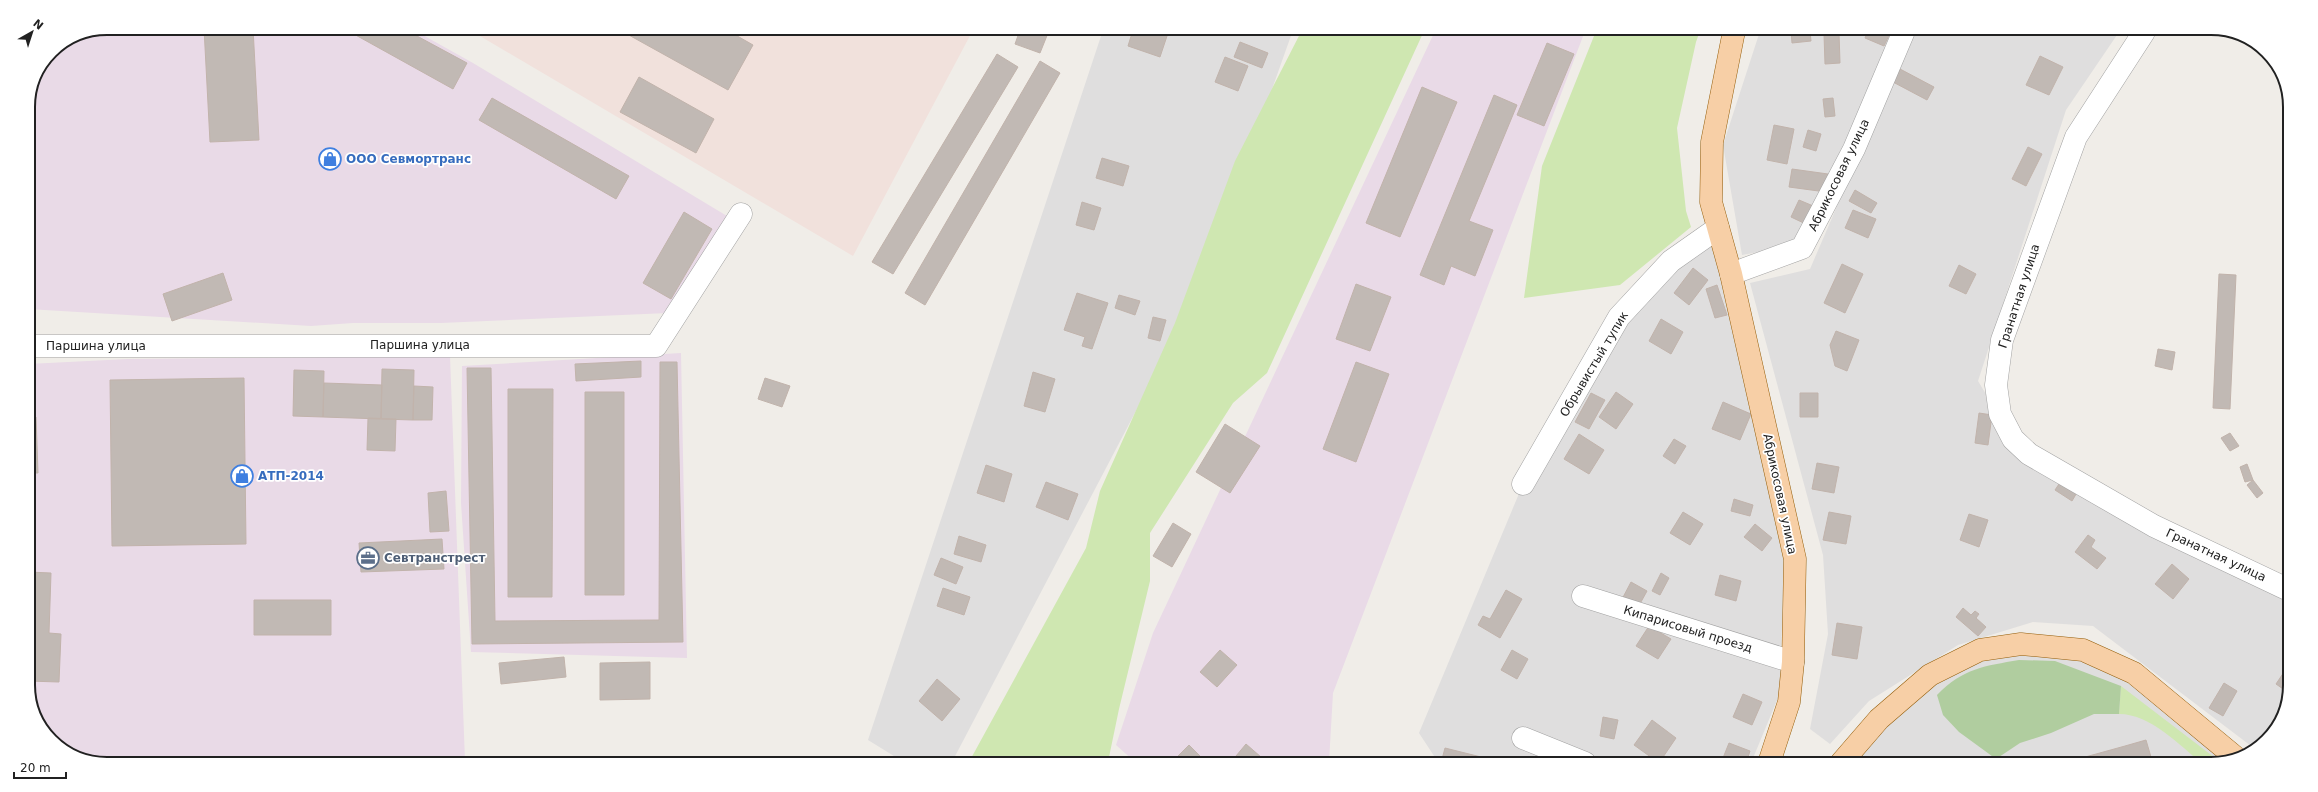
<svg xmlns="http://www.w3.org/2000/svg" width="2318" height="792" font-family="'DejaVu Sans',sans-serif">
	<rect width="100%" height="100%" fill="#f0ede8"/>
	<path fill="#dfdede" d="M1103 30H1293L1204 281 952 762 902 761 868 740Z
		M1760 31H1900L1799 245 1742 255 1723 145Z
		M1912 32H2119L2066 110 1978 381 2013 439 2287 593 2286 710 2259 748 2255 749 2093 626 2033 622 1958 645 1869 701 1830 744 1810 729 1828 634 1823 555 1750 283 1810 269Z
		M1714 226 1784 555 1780 693 1751 763 1438 762 1419 733 1523 484 1616 317Z
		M1980 650H2083L2234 756 2211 764 1841 763 1879 719Z"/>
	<path fill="#e9dae7" d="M107 28 412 29 473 63 727 216 668 313 441 323H353L311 326 28 309V102L36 72 51 51 77 34Z
		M1435 31H1585L1333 693 1329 762H1135L1116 745 1153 633Z
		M681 353 687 658 471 652 461 503 462 366Z
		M450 356 465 761 82 760 45 733 28 690V364L128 359Z"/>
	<path fill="#f1e1dc" d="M468 29 973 30 853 256Z"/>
	<path fill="#cfe7b1" d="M1302 30 1424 31 1267 373 1233 403 1150 533V581L1119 709 1108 762H969L1086 548 1100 491 1175 323 1235 161Z
		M1596 31H1700L1696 42 1677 128 1686 211 1691 227 1620 285 1524 298 1542 166Z
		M2121 686 2219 761 2203 764C2180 746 2151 714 2119 714Z"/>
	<path fill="#b0cd9f" d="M2019 660 2055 661 2121 686 2119 714H2094L2051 733 2020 743 1996 759 1959 732 1943 715 1937 695C1963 668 1985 666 2019 660Z"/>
	<path fill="#c1b9b4" stroke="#c1b3ab" d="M204 28H253L259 140 210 142Z
		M343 28 404 29 467 63 453 89Z
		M618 29H725L753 45 728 90Z
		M1020 30H1043L1048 33 1040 53 1015 44Z
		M1133 30H1158L1168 33 1160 57 1128 46Z
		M1791 31H1810L1811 41 1792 43Z
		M1868 31H1891L1884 46 1865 38Z
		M1839 33 1840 63 1825 64 1824 34Z
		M1240 42 1268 53 1262 68 1234 57Z
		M1547 43 1574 54 1544 126 1517 115Z
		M997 54 1018 67 893 274 872 262Z
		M2040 56 2063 67 2049 95 2026 85Z
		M1225 57 1248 66 1238 91 1215 82Z
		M1040 61 1060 73 925 305 905 293Z
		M1900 69 1934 87 1927 100 1893 82Z
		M639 77 714 119 696 153 620 112Z
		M1422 87 1457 102 1400 237 1366 223Z
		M1494 95 1517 105 1469 221 1493 230 1475 276 1451 266 1444 285 1420 275Z
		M492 98 629 176 616 199 479 120Z
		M1833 98 1835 116 1825 117 1823 99Z
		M1774 125 1794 129 1787 164 1767 160Z
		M1808 130 1821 134 1816 151 1803 147Z
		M2028 147 2042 154 2026 186 2012 179Z
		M1102 158 1129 166 1123 186 1096 178Z
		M1792 169 1828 174 1826 192 1789 187Z
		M1855 190 1877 203 1871 213 1849 201Z
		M1799 200 1818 208 1810 226 1791 217Z
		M1082 202 1101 208 1094 230 1076 225Z
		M1853 210 1876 219 1868 238 1845 228Z
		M684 212 712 229 671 299 643 283Z
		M1842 264 1863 274 1845 313 1824 303Z
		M1959 265 1976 274 1966 294 1949 286Z
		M1693 268 1708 280 1689 305 1674 293Z
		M223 273 232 300 172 321 163 294Z
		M2219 274 2236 275 2230 409 2213 408Z
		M1356 284 1391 297 1370 351 1336 339Z
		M1717 285 1727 315 1715 318 1706 289Z
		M1077 293 1108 303 1092 349 1082 346 1085 337 1064 330Z
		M1119 295 1140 301 1135 315 1115 308Z
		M1153 317 1166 320 1160 341 1148 338Z
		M1661 319 1683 332 1671 354 1649 341Z
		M1836 331 1859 340 1847 371 1835 366 1830 345Z
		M2158 349 2175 352 2172 370 2155 366Z
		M641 361V377L576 381 575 364Z
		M660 362H677L683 642 472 644 467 368H491L495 621 659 620Z
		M1356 362 1389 374 1356 462 1323 449Z
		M382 369 414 370 413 420 381 419Z
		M294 370 324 371 323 417 293 416Z
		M1033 372 1055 379 1045 412 1024 406Z
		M244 378 246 544 112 546 110 380Z
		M765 378 790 386 782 407 758 399Z
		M324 383 382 385 381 419 323 417Z
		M414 386 433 387 432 420H413Z
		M508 389H553L552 597H508Z
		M585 392H624V595H585Z
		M1616 392 1633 404 1616 429 1599 417Z
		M1591 393 1605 400 1589 429 1575 422Z
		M1800 393H1818V417H1800Z
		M1723 402 1751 414 1740 440 1712 429Z
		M1979 413 1992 415 1988 445 1975 443Z
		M28 417H36L38 473H28Z
		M368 418 396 419 395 451 367 450Z
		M1225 424 1260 446 1230 493 1196 472Z
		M2230 433 2239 446 2230 451 2221 438Z
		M1579 434 1604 450 1589 474 1564 459Z
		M1674 439 1686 446 1675 464 1663 456Z
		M1817 463 1839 467 1834 493 1812 489Z
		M2247 464 2253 480 2245 482 2240 467Z
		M986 465 1012 474 1004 502 977 493Z
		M2063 478 2079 489 2072 501 2055 490Z
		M2253 480 2263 493 2257 498 2247 485Z
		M1046 482 1078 494 1068 520 1036 507Z
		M446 491 449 531 430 532 428 493Z
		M1734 499 1753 505 1750 516 1731 511Z
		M1683 512 1703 524 1690 545 1670 533Z
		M1829 512 1851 516 1846 544 1823 540Z
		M1969 514 1988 520 1979 547 1960 540Z
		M1173 523 1191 534 1172 567 1153 556Z
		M1755 524 1772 538 1762 551 1744 537Z
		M2088 535 2095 540 2091 547 2106 558 2097 569 2075 552Z
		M959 536 986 545 981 562 954 554Z
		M442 539 444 569 361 572 359 543Z
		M941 558 963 567 956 584 934 575Z
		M2172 564 2189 579 2173 599 2155 584Z
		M28 572 51 573 49 633 61 634 59 682 28 681Z
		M1661 573 1669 578 1660 595 1652 591Z
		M1720 575 1741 581 1736 601 1715 595Z
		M1631 582 1647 591 1636 611 1620 603Z
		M943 588 970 597 964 615 937 606Z
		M1506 590 1522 599 1500 638 1478 625 1483 616 1490 619Z
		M254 600H331V635H254Z
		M1963 608 1971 615 1975 611 1979 614 1976 618 1986 627 1978 636 1956 617Z
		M1837 623 1862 627 1857 659 1832 655Z
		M1649 626 1671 639 1658 659 1636 646Z
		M1220 650 1237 665 1217 687 1200 672Z
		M1512 650 1528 659 1517 679 1501 670Z
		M564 657 566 677 501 684 499 663Z
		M650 662V699L600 700V663Z
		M2286 669V691L2276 684Z
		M937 679 960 699 942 721 919 701Z
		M2224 683 2237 691 2223 716 2209 708Z
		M1743 694 1762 702 1752 725 1733 717Z
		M1603 717 1618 720 1614 739 1600 736Z
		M1652 720 1676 738 1659 763 1634 745Z
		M2146 740 2153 764H2060L2125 746Z
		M1729 743 1750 751 1746 763H1721Z
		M1246 744 1261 757 1257 762H1243L1236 756Z
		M1189 745 1202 758 1198 762H1184L1178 756Z
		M1445 748 1481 757 1479 763H1441Z"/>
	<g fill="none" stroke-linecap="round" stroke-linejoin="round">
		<g stroke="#a2a2a2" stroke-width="23">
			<path id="minor" d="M2144 32 2076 137 2002 340 1996 385 2000 414 2013 439 2029 454 2154 526 2287 589
				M1731 274 1802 248 1854 149 1904 31
				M28 346H656L741 214
				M1523 484 1619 317 1671 261 1718 228
				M1583 596 1793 662
				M1523 738 1585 763"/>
		</g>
		<g stroke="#945d09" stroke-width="23">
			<path id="major" d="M1734 31 1712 142 1711 202 1731 274 1795 559 1793 662 1789 702 1769 763
				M1841 763 1879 719 1930 675 1980 650 2021 644 2083 650 2134 673 2234 756"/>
		</g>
		<use href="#minor" stroke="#fff" stroke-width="22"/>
		<use href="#major" stroke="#f7cfa6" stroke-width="22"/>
	</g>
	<defs>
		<g id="shop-ring" transform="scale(1.15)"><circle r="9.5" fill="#fff" stroke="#3f7fe0" stroke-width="1.5"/><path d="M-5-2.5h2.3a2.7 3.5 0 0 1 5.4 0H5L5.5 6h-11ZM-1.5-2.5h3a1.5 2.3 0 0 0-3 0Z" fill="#3f7fe0"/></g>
		<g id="office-ring" transform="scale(1.15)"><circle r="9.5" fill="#fff" stroke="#5c6f8a" stroke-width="1.5"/><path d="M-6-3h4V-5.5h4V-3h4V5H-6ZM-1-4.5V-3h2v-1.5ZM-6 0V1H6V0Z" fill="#5c6f8a"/></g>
	</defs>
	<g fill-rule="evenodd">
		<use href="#shop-ring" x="330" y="159"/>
		<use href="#shop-ring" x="242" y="476"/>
		<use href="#office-ring" x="368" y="558"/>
	</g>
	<g text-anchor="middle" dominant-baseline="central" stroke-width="3.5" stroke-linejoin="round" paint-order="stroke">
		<g font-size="12" font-weight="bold" fill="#366cbe" stroke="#fff" text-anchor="start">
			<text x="346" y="159">ООО Севмортранс</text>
			<text x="258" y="476">АТП-2014</text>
		</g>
		<g font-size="12" fill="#212121" stroke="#fff">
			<text transform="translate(1839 175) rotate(-64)">Абрикосовая улица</text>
			<text transform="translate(2019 296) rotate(-72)">Гранатная улица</text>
			<text x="420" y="345">Паршина улица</text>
			<text x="96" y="346">Паршина улица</text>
			<text transform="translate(1594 364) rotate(-59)">Обрывистый тупик</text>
			<text transform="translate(1780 494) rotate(78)">Абрикосовая улица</text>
			<text transform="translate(2216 555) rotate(25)">Гранатная улица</text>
			<text transform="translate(1688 629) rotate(17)">Кипарисовый проезд</text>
		</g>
		<g font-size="12" font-weight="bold" fill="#4e5e75" stroke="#fff" text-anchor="start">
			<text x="384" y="558">Севтранстрест</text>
		</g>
	</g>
	<path d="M0 0H2318V792H0ZM107 35H2211A72 72 0 0 1 2283 107V685A72 72 0 0 1 2211 757H107A72 72 0 0 1 35 685V107A72 72 0 0 1 107 35Z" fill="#fff" fill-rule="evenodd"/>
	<path fill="none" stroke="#212121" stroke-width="2" d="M107 35H2211A72 72 0 0 1 2283 107V685A72 72 0 0 1 2211 757H107A72 72 0 0 1 35 685V107A72 72 0 0 1 107 35Z"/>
	<g transform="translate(32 32) rotate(39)" stroke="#ffffff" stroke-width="3" paint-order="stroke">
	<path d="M0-3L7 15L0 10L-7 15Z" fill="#212121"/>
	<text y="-6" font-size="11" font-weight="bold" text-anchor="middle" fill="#212121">N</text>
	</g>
	<path d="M14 772v6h52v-6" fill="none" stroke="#212121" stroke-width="2"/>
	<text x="20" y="772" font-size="12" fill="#212121" stroke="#ffffff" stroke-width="3" paint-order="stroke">20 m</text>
</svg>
